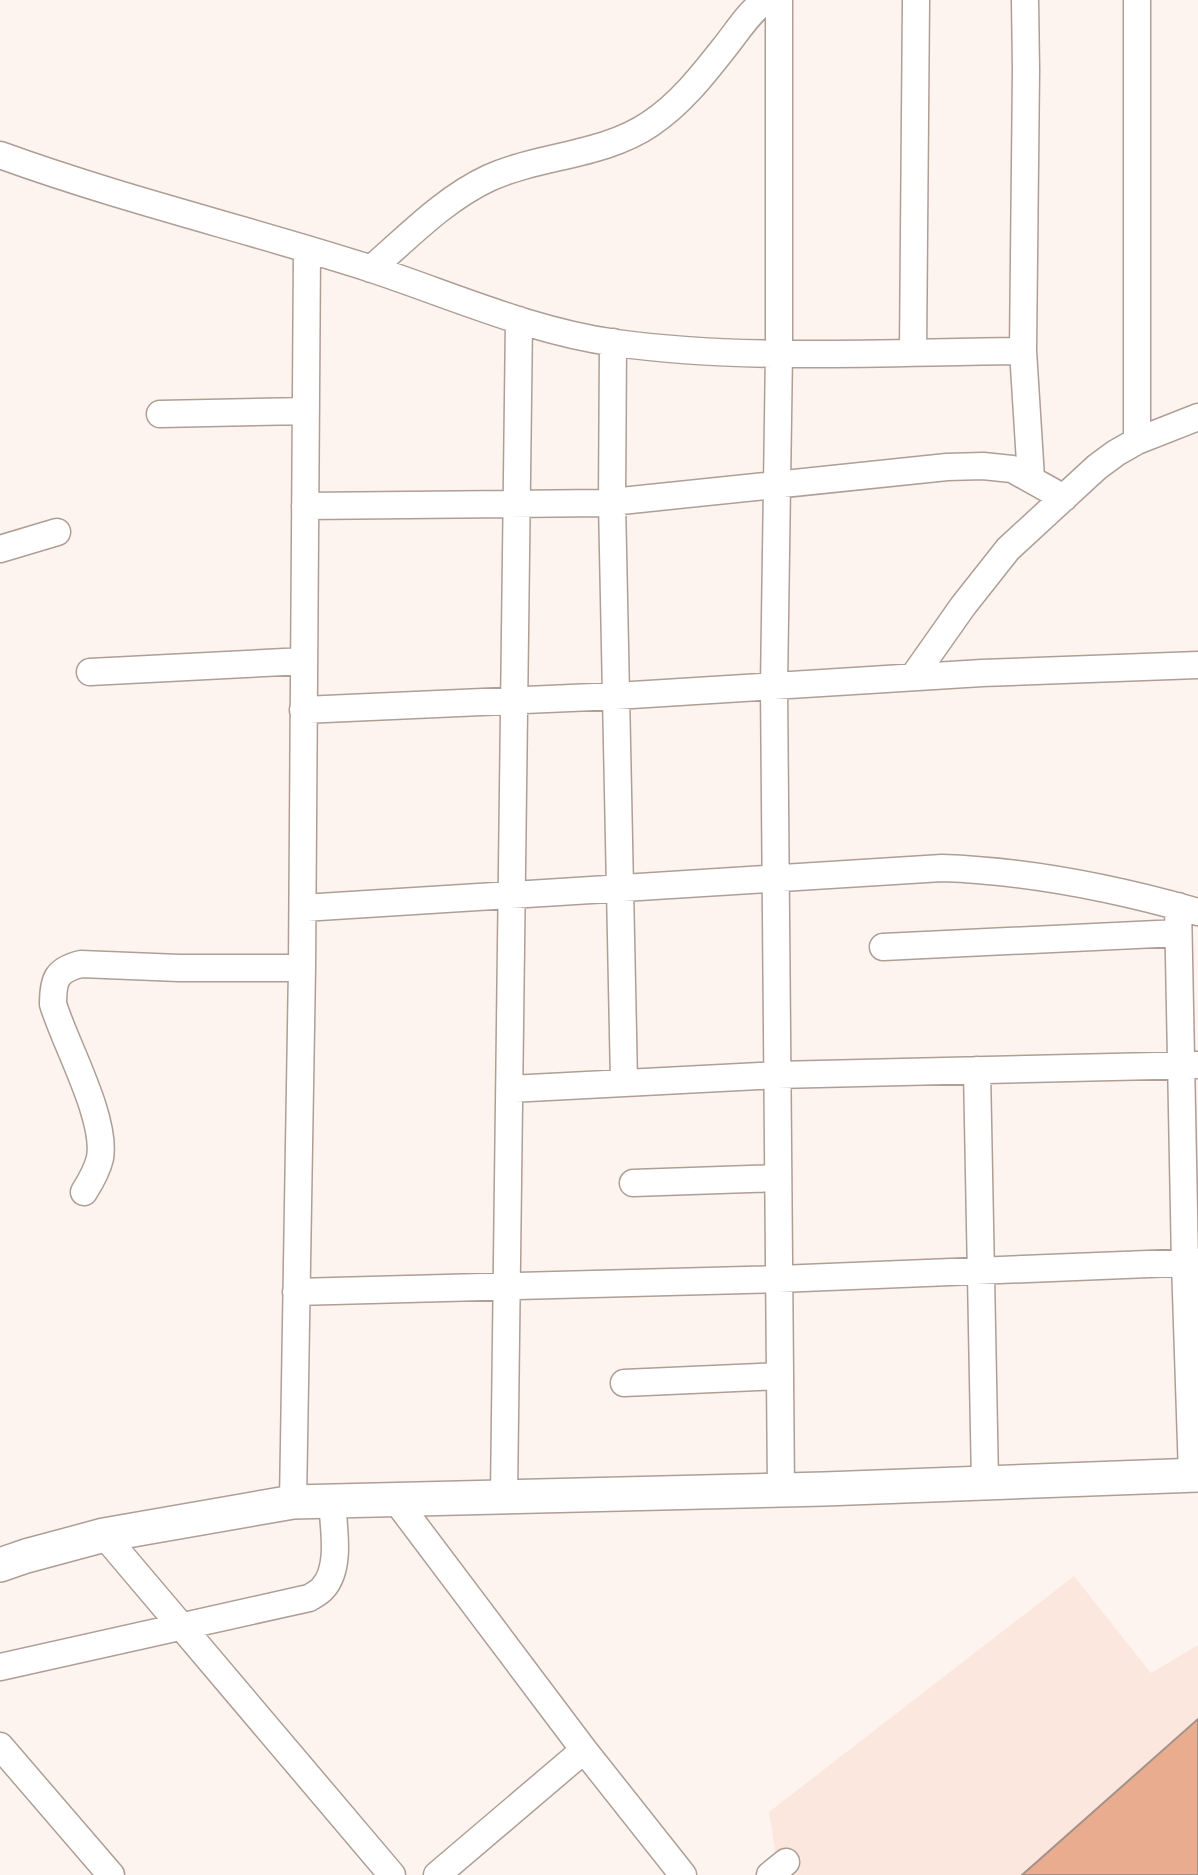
<svg xmlns="http://www.w3.org/2000/svg" width="1198" height="1875" font-family="'Archivo Narrow',sans-serif">
	<rect width="100%" height="100%" fill="#fef4ef"/>
	<path fill="#fce7de" d="M1074 1576 1151 1673 1198 1645V1875H779L769 1812Z"/>
	<path fill="#eaac8f" stroke="#a1928a" stroke-width="2" d="M1198 1719V1875H1022Z"/>
	<g fill="none" stroke-linecap="round" stroke-linejoin="round">
		<g stroke="#ae9e96" stroke-width="29">
			<path id="minor" d="M779 0V352L774 686 781 1490
				M1025 0 1026 70 1023 351 1031 478
				M1137 0V441
				M0 155C121 199 247 229 369 268 451 295 530 331 616 343 748 361 890 352 1023 351
				M371 269C408 237 444 199 489 178 540 155 603 156 650 124 680 104 702 76 724 48 737 32 749 12 766 0
				M613 342 612 502 624 1082
				M913 352 916 0
				M160 414 306 411
				M305 506 602 503 947 467 983 466 1012 469 1064 498
				M0 549 57 532
				M90 672 304 661
				M913 677 963 606 1008 549 1097 467 1116 453 1137 441 1198 417
				M303 710 616 696 982 673 1198 665
				M1178 906 1185 1263 1192 1475
				M303 908 942 868C1029 871 1114 888 1198 912
				M883 947 1178 933
				M977 1070 985 1482
				M510 1089 777 1075 1198 1065
				M633 1183 778 1178
				M84 1192C91 1181 97 1171 100 1158 107 1118 65 1044 53 1004 53 980 56 970 81 964L179 968H302
				M296 1292 779 1279 1198 1262
				M624 1383 780 1376
				M504 1495 519 320
				M395 1499 584 1750 683 1875
				M293 1502 302 968 307 250
				M104 1535 392 1875
				M0 1667 309 1598C314 1595 320 1592 323 1588 342 1567 333 1526 332 1500
				M0 1746 111 1875
				M437 1875 584 1750
				M770 1875 786 1862"/>
		</g>
		<g stroke="#ae9e96" stroke-width="36">
			<path id="tertiary" d="M0 1565 26 1556 104 1535 293 1502 824 1489 1198 1475"/>
		</g>
		<use href="#minor" stroke="#fff" stroke-width="26"/>
		<use href="#tertiary" stroke="#fff" stroke-width="33"/>
	</g>
</svg>
